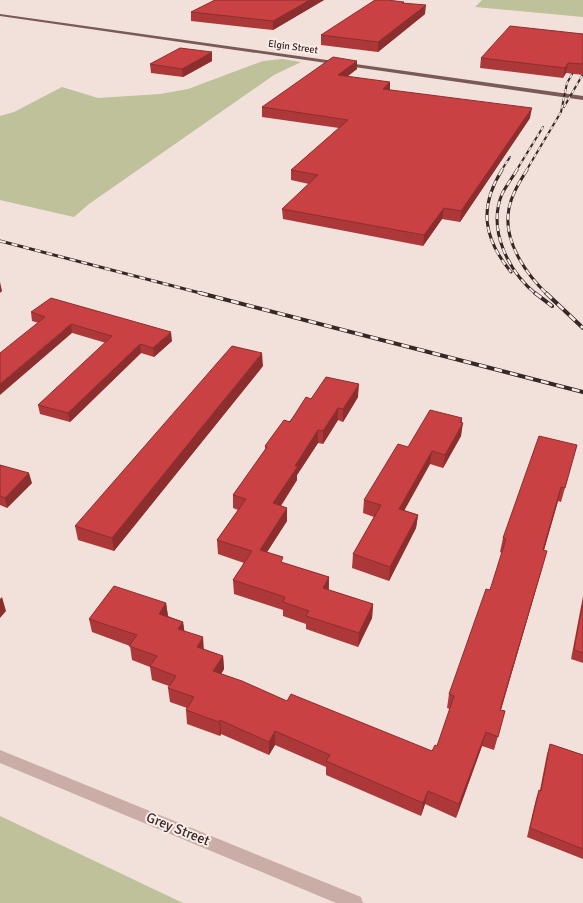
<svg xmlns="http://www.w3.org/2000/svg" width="583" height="903" font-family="Signika,sans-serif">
	<rect width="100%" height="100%" fill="#f2e1da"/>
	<path fill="#bec19a" d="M482 0H583V17L475 7Z
		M282 59 301 62 274 75 89 204 74 217 0 200V116L14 112 62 87 98 98 160 94 188 89 263 61Z
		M0 816 183 903H0Z"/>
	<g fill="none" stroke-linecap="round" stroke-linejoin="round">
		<path fill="#caada6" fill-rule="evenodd" d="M0 750 361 897 363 903H336L0 763Z"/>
		<path fill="#795a58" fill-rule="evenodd" d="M0 14 583 96V100L0 16Z"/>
		<g stroke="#362827" stroke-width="2">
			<path id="rail-far2" d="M564 107 583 74
				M501 171 510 157
				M516 171 543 127
				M526 171 561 112 567 83 583 55"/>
		</g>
		<g stroke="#362827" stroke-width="3">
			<path id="rail-far1" d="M502 170C478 208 484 239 511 272
				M517 170C512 178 506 186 502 194 487 230 509 272 536 294
				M527 170C518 184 509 199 508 216 506 245 527 275 547 294
				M0 241 204 294"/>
		</g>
		<g stroke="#362827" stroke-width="4">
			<path id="rail" d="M200 293 583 392
				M535 293 552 306
				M546 293 583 328"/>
		</g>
		<use href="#rail-far2" stroke="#faece7" stroke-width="1.5" stroke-dasharray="4" stroke-linecap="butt"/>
		<use href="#rail-far1" stroke="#faece7" stroke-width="2" stroke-dasharray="6" stroke-linecap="butt"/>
		<use href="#rail" stroke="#faece7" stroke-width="2.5" stroke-dasharray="8" stroke-linecap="butt"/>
	</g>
	<path fill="#ad3839" d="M215 0H324L273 30 191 21V12Z
		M404 3 425 14 378 52 321 45V35Z
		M583 34V75L566 73 563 78 480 68 481 58Z
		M212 61 183 77 151 73 150 64Z
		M357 61V69L347 76 390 90 530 118 460 222 442 219 423 246 283 219 282 209 309 184 291 180V170L339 128 262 117V107Z
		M31 312 172 341 154 357 141 353 70 422 40 414 38 405 106 343 32 321Z
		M263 366 114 551 78 540 75 526Z
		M358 397 343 422 338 420 323 444 318 443 297 475V480L281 506 287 521 267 552 283 563 329 577V590L373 604 372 618 358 647 306 629V624L283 616V610L234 594 233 580 244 563 218 554 217 540 238 510 233 508V495L265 450V446L311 399Z
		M462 418 461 436 443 468 430 464 404 510 418 515 416 528 389 581 352 568 353 554 374 517 363 513 364 500Z
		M577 445 561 502 558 501 544 550 543 565 501 710 505 711 494 750 482 746 456 818 425 804 421 816 326 775V767L275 745 269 755 221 734 220 736 187 724 186 710 187 708 170 702 168 688 169 686 152 680 150 667 132 660 130 646 92 632 89 619 166 603 168 616 183 622 184 631 204 649 223 656 224 669 221 674 287 701 432 751 437 746 450 709 447 708 449 694 490 590 502 553 500 552 503 538Z
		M0 465 32 483 7 508 0 505Z
		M583 596V663L571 659Z
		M550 744 583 755V859L527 837 536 799 539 790H540L547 754Z"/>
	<path fill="#8d2e2e" d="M310 0H324L273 30V21Z
		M426 5 425 14 378 52V42Z
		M212 52V61L183 77 182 69Z
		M357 61V69L338 84V75Z
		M568 63 566 73 563 78 565 68Z
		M390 82V91L383 89Z
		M532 108 530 118 460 222 461 211Z
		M444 208 442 219 423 246 424 235Z
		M0 282 2 291 0 293Z
		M71 324 72 333 0 395V384Z
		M171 332 172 341 154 357 153 348Z
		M140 344 141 353 70 422 68 413Z
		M262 353 263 366 114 551 112 538Z
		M359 384 358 397 343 422V409Z
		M338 408V420L323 444V431Z
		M462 418 461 426 463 423 461 436 443 468 445 455Z
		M318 430V443L297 475V480L273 517V503L295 466Z
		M432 451 430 464 398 522 399 509Z
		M29 473 32 483 7 508 5 498Z
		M561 487 558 501 540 564 543 550Z
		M287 508V521L260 563V550Z
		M418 515 416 528 389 581 390 567Z
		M547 551 543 565 497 723 500 710Z
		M329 577 328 591 323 588Z
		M2 597 6 611 0 618V599Z
		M166 603 168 617 159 614Z
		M373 604 372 618 358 647 359 633Z
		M183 622 185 635 178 629Z
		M203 637 204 651 197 647Z
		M223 656 224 669 215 685 213 671Z
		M220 720 221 734 220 736 219 722Z
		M275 731V745L269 755V742Z
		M486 732 482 746 456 818 459 804Z
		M428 791 425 804 421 816 423 803Z"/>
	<path fill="#c94142" stroke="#8d2e2e" d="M215 0H310L273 21 191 12Z
		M375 0H387L404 2 402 3 426 5 378 42 321 35Z
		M510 26 583 34V64L568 63 565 68 481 58Z
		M180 48 212 52 182 69 150 64Z
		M333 57 357 61 338 75 390 82 383 89 532 108 461 211 444 208 424 235 282 209 318 175 291 170 348 120 262 107Z
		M51 298 171 332 153 348 140 344 68 413 38 405 112 336 71 324 0 384V353L45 317 31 312Z
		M232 346 262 353 112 538 75 526Z
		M326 377 359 384 343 409 338 408 323 431 318 430 295 466H298L273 503 287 508 260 550 283 557 281 562 329 577 323 588 373 604 359 633 306 616 309 611 283 602 285 597 233 580 252 551 217 540 246 499 233 495 267 447 265 446 284 420 290 422 306 397 311 399Z
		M430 410 462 418 460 422 463 423 445 455 432 451 399 509 418 515 390 567 353 554 381 505 364 500 398 444 408 447Z
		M539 436 577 445 565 488 561 487 543 550 547 551 500 710 505 711 498 737 486 732 459 804 428 791 423 803 326 761 330 755 275 731 269 742 220 720 219 722 186 710 194 697 168 688 176 676 150 666 157 656 129 646 137 635 89 619 114 586 166 603 159 614 183 622 178 629 203 637 197 647 223 656 213 671 242 681 287 701 291 694 432 751 435 745 437 746 454 696 449 694 486 589 490 590 506 539 503 538Z
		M0 465 29 473 5 498 0 496Z
		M583 602V653L574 650Z
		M550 744 583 755V849L530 828 539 790 541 791Z"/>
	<g text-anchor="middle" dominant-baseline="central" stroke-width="4" stroke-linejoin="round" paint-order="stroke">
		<g font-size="10" fill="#362827" stroke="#faece7">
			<text transform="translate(293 47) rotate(8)">Elgin Street</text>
		</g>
		<g font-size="14" fill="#362827" stroke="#faece7">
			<text transform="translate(178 829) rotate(22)">Grey Street</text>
		</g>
	</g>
</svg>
